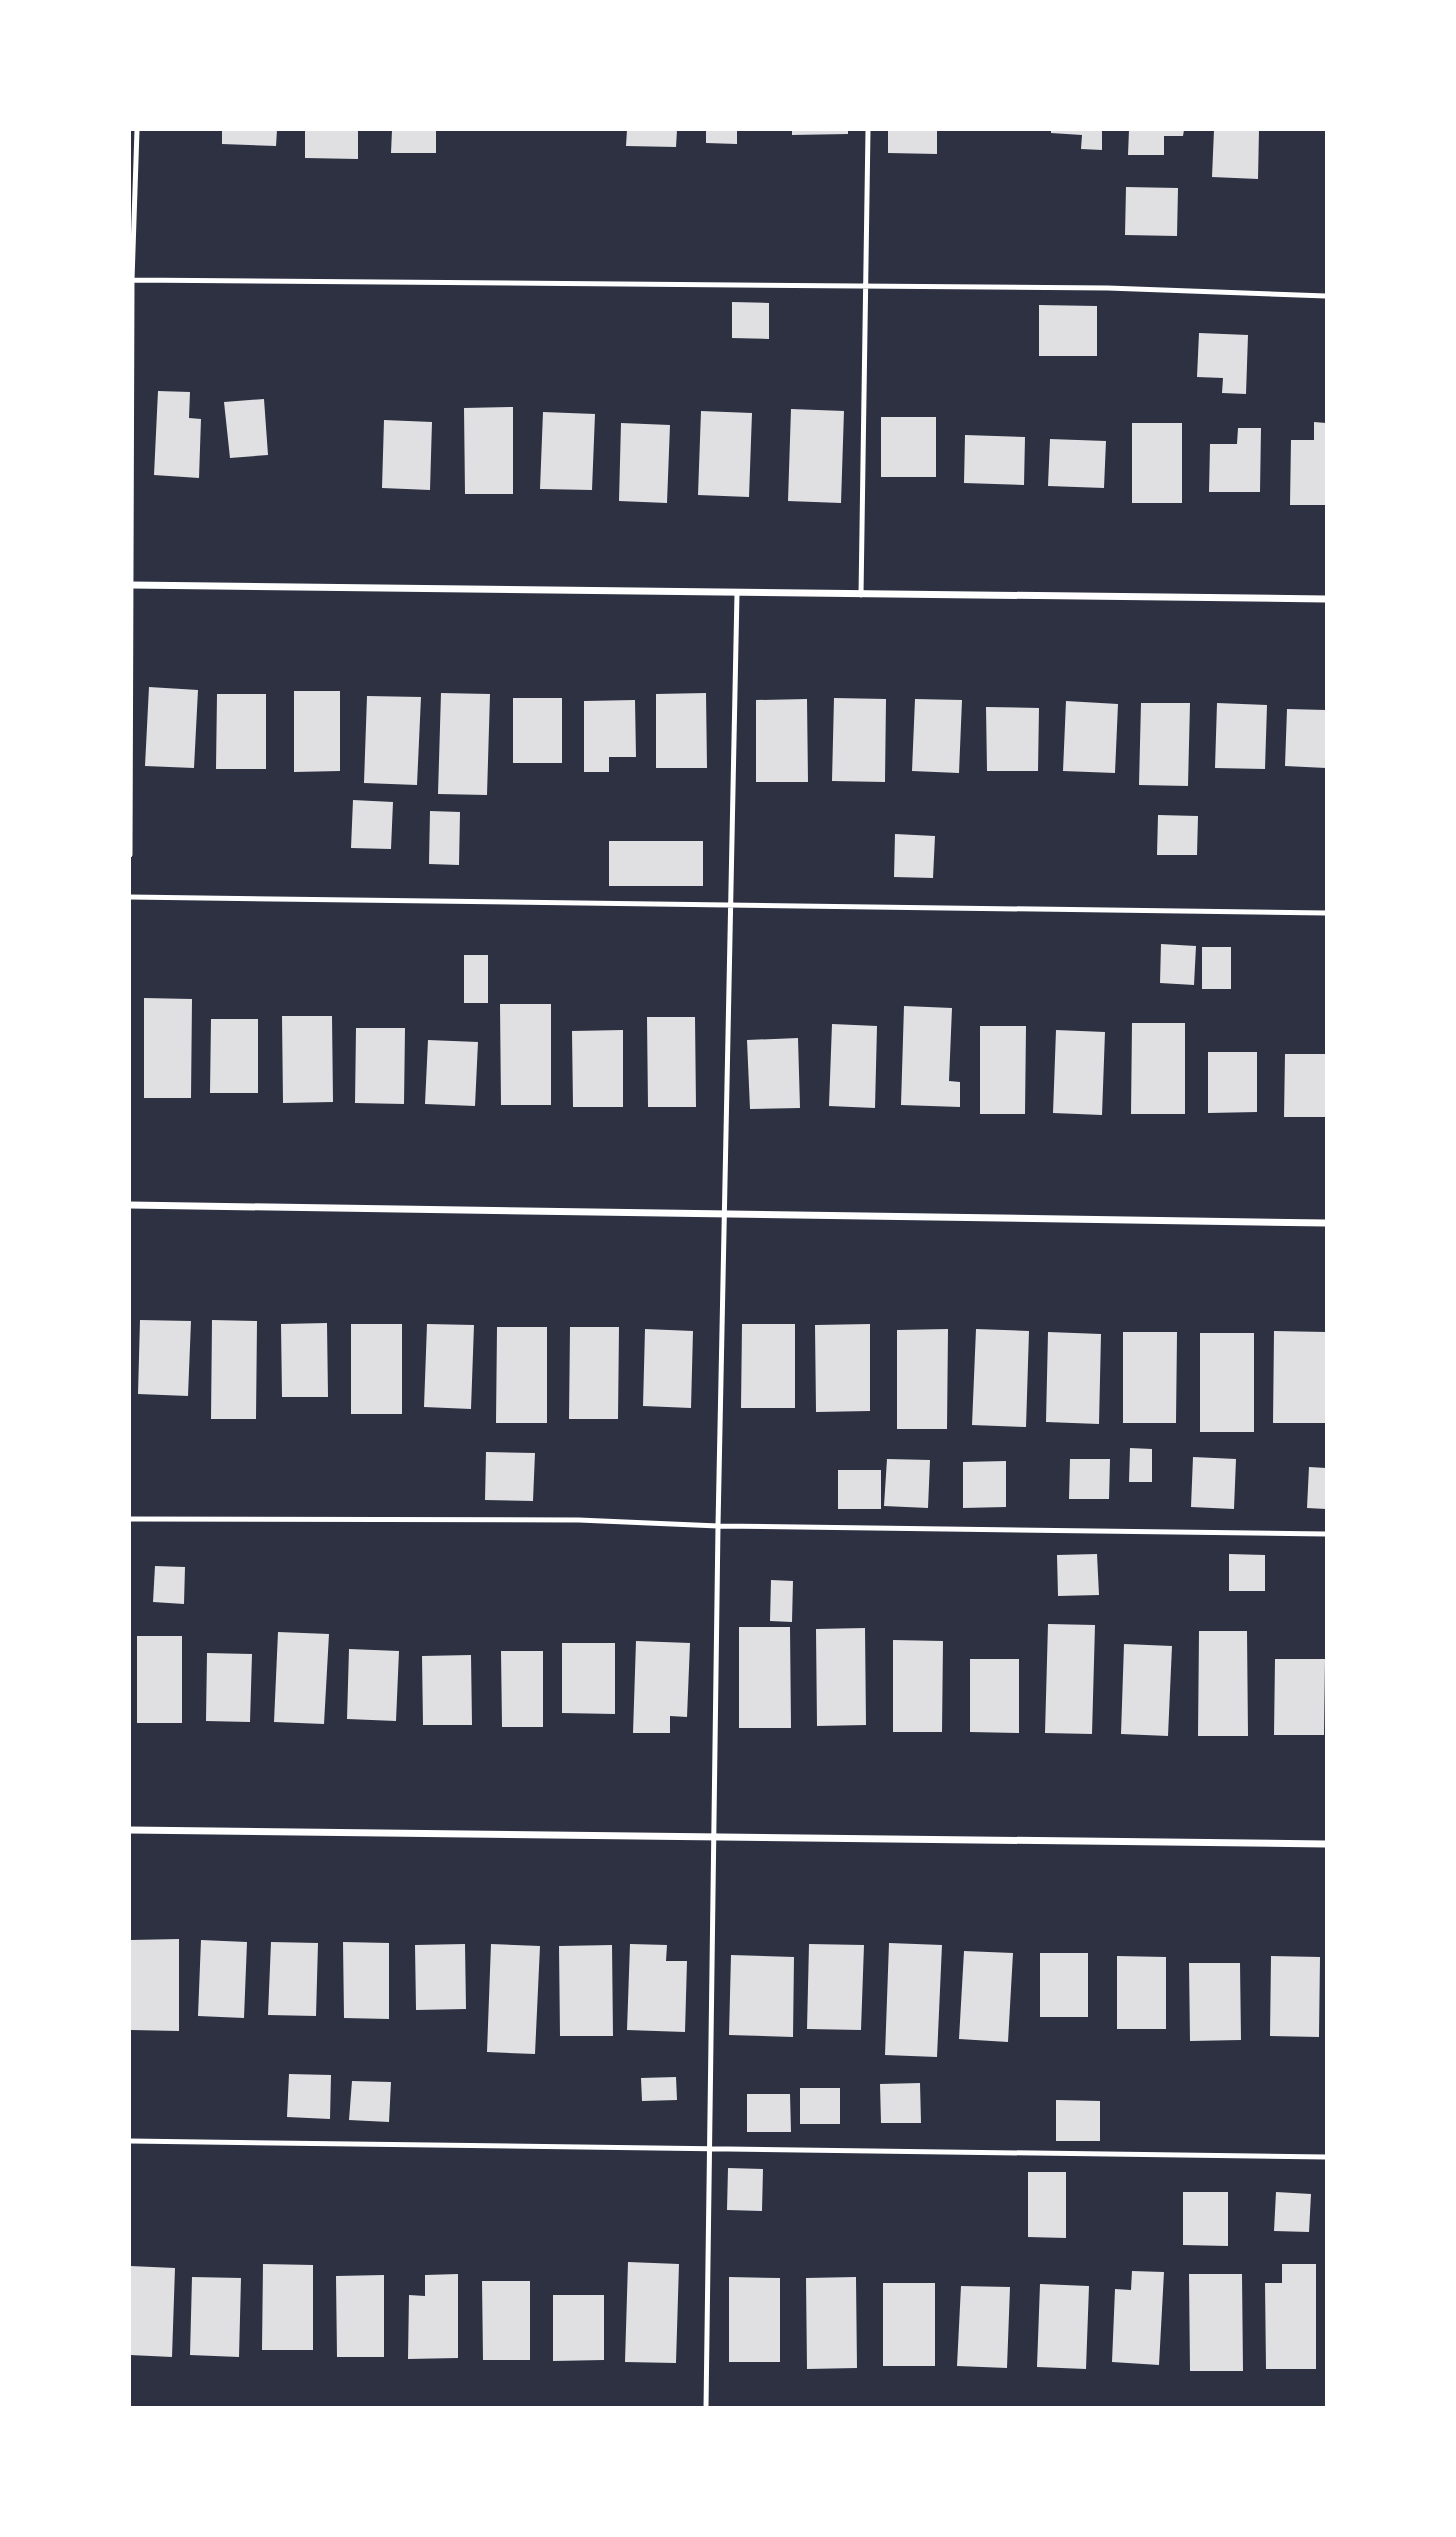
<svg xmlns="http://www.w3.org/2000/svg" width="1456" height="2537" font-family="'Archivo Narrow',sans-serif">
	<rect width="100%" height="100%" fill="#2d3142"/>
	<path fill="#e0e0e3" d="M222 130H277L276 146 222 144Z
		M305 130H358V159L305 158Z
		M392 130H436V153H391Z
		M627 130H677L676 147 626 146Z
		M706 130H737V144L706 143Z
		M792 130H848V134L792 135Z
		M888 130H937V154L888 153Z
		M1051 130H1102V150L1081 149 1082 135 1051 133Z
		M1129 130H1184L1183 136H1164V155H1128Z
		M1214 130H1259L1258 179 1212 177Z
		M1126 187 1178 188 1177 236 1125 235Z
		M732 302 769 303V339L732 338Z
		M1039 305 1097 306V356H1039Z
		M1199 333 1248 335 1246 394 1222 393 1223 378 1197 377Z
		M158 391 190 392 189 418 201 419 199 478 154 475Z
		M264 399 268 455 230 458 224 402Z
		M513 407V494H465L464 408Z
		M791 409 844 411 841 503 788 501Z
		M701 411 752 413 749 497 698 495Z
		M543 412 595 414 592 490 540 489Z
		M881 417H936V477H881Z
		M384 420 432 422 430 490 382 488Z
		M1314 422 1326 423V505H1290L1291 440H1314Z
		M621 423 670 425 667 503 619 501Z
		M1132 423H1182V503H1132Z
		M1238 428H1261L1260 492H1209L1210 444H1237Z
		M965 435 1025 437 1024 485 964 483Z
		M1050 439 1106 441 1104 488 1048 486Z
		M149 687 198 690 194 768 145 766Z
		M294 691H340V771L294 772Z
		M441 693 490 694 487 795 438 794Z
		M706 693 707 768H656V694Z
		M217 694H266V769H216Z
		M367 696 421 697 417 785 364 783Z
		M513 698H562V763H513Z
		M834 698 886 699 885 782 832 781Z
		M807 699 808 782H756V700Z
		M915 699 962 700 959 773 912 771Z
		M635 700 636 757H609V772H584V701Z
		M1066 701 1118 704 1115 773 1063 771Z
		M1141 703H1190L1188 786 1139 785Z
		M1217 703 1267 705 1265 769 1215 768Z
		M986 707 1039 708 1038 771H987Z
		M1287 709 1326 710V768L1285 766Z
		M353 800 393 802 391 849 351 848Z
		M430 811 460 812 459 865 429 864Z
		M1158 815 1198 816 1197 855H1157Z
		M895 834 935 836 933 878 894 877Z
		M609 841H703V886H609Z
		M1161 944 1196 946 1194 985 1160 983Z
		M1202 947H1231V989H1202Z
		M464 955H488V1003H464Z
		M144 998 192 999 191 1098H144Z
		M500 1004H551V1105H501Z
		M904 1006 952 1008 949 1081 960 1082V1107L901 1105Z
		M282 1016H332L333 1102 283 1103Z
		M647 1017H695L696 1107H648Z
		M211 1019H258V1093H210Z
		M1132 1023H1185V1114H1131Z
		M832 1024 877 1026 875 1108 829 1106Z
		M980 1026H1026L1025 1114H980Z
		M356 1028H405L404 1104 355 1103Z
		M623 1030V1107H573L572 1031Z
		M1056 1030 1105 1032 1102 1115 1053 1113Z
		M798 1038 800 1108 750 1109 747 1040Z
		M428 1040 478 1042 475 1106 425 1104Z
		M1208 1052H1257V1112L1208 1113Z
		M1285 1054H1326V1117H1284Z
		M140 1320 191 1321 188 1396 138 1394Z
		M212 1320 257 1321 256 1419H211Z
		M327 1323 328 1397H282L281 1324Z
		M351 1324H402V1414H351Z
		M427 1324 474 1325 471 1409 424 1407Z
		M742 1324H795V1408H741Z
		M870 1324V1411L816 1412 815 1325Z
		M497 1327H547V1423H496Z
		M570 1327H619L618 1419H569Z
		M645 1329 693 1331 691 1408 643 1406Z
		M948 1329 947 1429H897V1330Z
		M976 1329 1029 1331 1026 1427 972 1425Z
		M1274 1331 1326 1332V1423H1273Z
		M1048 1332 1101 1334 1099 1424 1046 1422Z
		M1123 1332H1177L1176 1423H1123Z
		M1200 1333H1254V1432H1200Z
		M1130 1448 1152 1449V1482H1129Z
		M486 1452 535 1453 533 1501 485 1500Z
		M1193 1457 1236 1459 1234 1509 1191 1507Z
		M887 1459 930 1460 928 1508 884 1506Z
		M1070 1459H1110L1109 1499H1069Z
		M1006 1461V1507L963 1508V1462Z
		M1309 1467 1326 1468V1509L1307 1508Z
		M838 1470H881V1509H838Z
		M1097 1554 1099 1595 1058 1596 1057 1555Z
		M1229 1554 1265 1555V1591H1229Z
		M155 1566 185 1567 184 1604 153 1602Z
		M771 1580 793 1581 792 1622 770 1621Z
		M1048 1624 1095 1625 1092 1734 1045 1733Z
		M739 1627H790L791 1728H739Z
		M865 1628 866 1725 817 1726 816 1629Z
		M1199 1631H1247L1248 1736H1198Z
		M278 1632 329 1634 324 1724 274 1722Z
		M137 1636H182V1723H137Z
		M893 1640 943 1641 942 1732H893Z
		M636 1641 690 1643 687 1717 670 1716V1733H633Z
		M562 1643H615V1714L562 1713Z
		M1124 1644 1172 1646 1168 1736 1121 1734Z
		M349 1649 399 1651 396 1721 347 1719Z
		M501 1651H543V1727H502Z
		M207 1653 252 1654 250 1722 206 1721Z
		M471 1655 472 1725H423L422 1656Z
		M970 1659H1019V1733L970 1732Z
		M1275 1659H1325L1324 1735H1274Z
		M179 1939V2031L131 2030V1940Z
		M201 1940 247 1942 244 2018 198 2016Z
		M271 1942 318 1943 316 2016 268 2015Z
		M343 1942 389 1943V2019L344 2018Z
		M889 1943 942 1945 937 2057 885 2055Z
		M465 1944 466 2009 416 2010 415 1945Z
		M491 1944 540 1946 535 2054 487 2052Z
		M630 1944 667 1945 666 1961H687L685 2032 627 2030Z
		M809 1944 864 1945 861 2030 807 2029Z
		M612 1945 613 2036H560L559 1946Z
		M964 1951 1013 1953 1008 2042 959 2039Z
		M1040 1953H1088V2017H1040Z
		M731 1955 794 1957 793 2037 729 2035Z
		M1117 1956 1166 1957V2029H1117Z
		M1271 1956 1320 1957 1319 2037 1270 2036Z
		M1189 1963H1240L1241 2040 1190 2041Z
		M289 2074 331 2075 330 2119 287 2117Z
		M676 2077 677 2100 642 2101 641 2078Z
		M352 2081 391 2082 389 2122 349 2120Z
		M920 2083 921 2123H881L880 2084Z
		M800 2088H840V2124H800Z
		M747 2094H790L791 2132H747Z
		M1056 2100 1100 2101V2141H1056Z
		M728 2168 763 2169 762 2211 727 2210Z
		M1028 2172H1066V2238L1028 2237Z
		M1183 2192H1228V2246L1183 2245Z
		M1276 2192 1311 2194 1309 2232 1274 2231Z
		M628 2262 679 2264 676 2363 625 2362Z
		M263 2264 313 2265V2350H262Z
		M1282 2264H1316V2369H1266L1265 2283H1282Z
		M130 2266 175 2268 172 2357 130 2355Z
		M1132 2271 1164 2272 1159 2365 1112 2362 1115 2289 1131 2290Z
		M458 2274V2358L408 2359 409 2295 425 2296V2275Z
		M1189 2274H1242L1243 2371H1190Z
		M384 2275V2357H337L336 2276Z
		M192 2277 241 2278 239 2357 190 2355Z
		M729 2277 780 2278V2362H729Z
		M856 2277 857 2368 807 2369 806 2278Z
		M482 2281H530V2360H483Z
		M883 2283H935V2366H883Z
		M1040 2284 1089 2286 1086 2369 1037 2367Z
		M961 2286 1010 2287 1007 2368 957 2366Z
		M553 2295H604V2360L553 2361Z"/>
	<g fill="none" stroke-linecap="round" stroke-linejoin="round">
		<path stroke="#fff" stroke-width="5" d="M132 280 1108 288 1326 296
			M861 595 868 130
			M130 855 132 280 137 130
			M130 897 1326 913
			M130 1519 579 1520 718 1526 1326 1534
			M130 2141 1326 2157
			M706 2408 718 1526 737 593"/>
		<path stroke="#fff" stroke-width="7" d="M131 585 1326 599
			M130 1205 1326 1223
			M130 1830 1326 1844"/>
	</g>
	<rect width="1456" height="2537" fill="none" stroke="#ffffff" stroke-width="262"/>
</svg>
